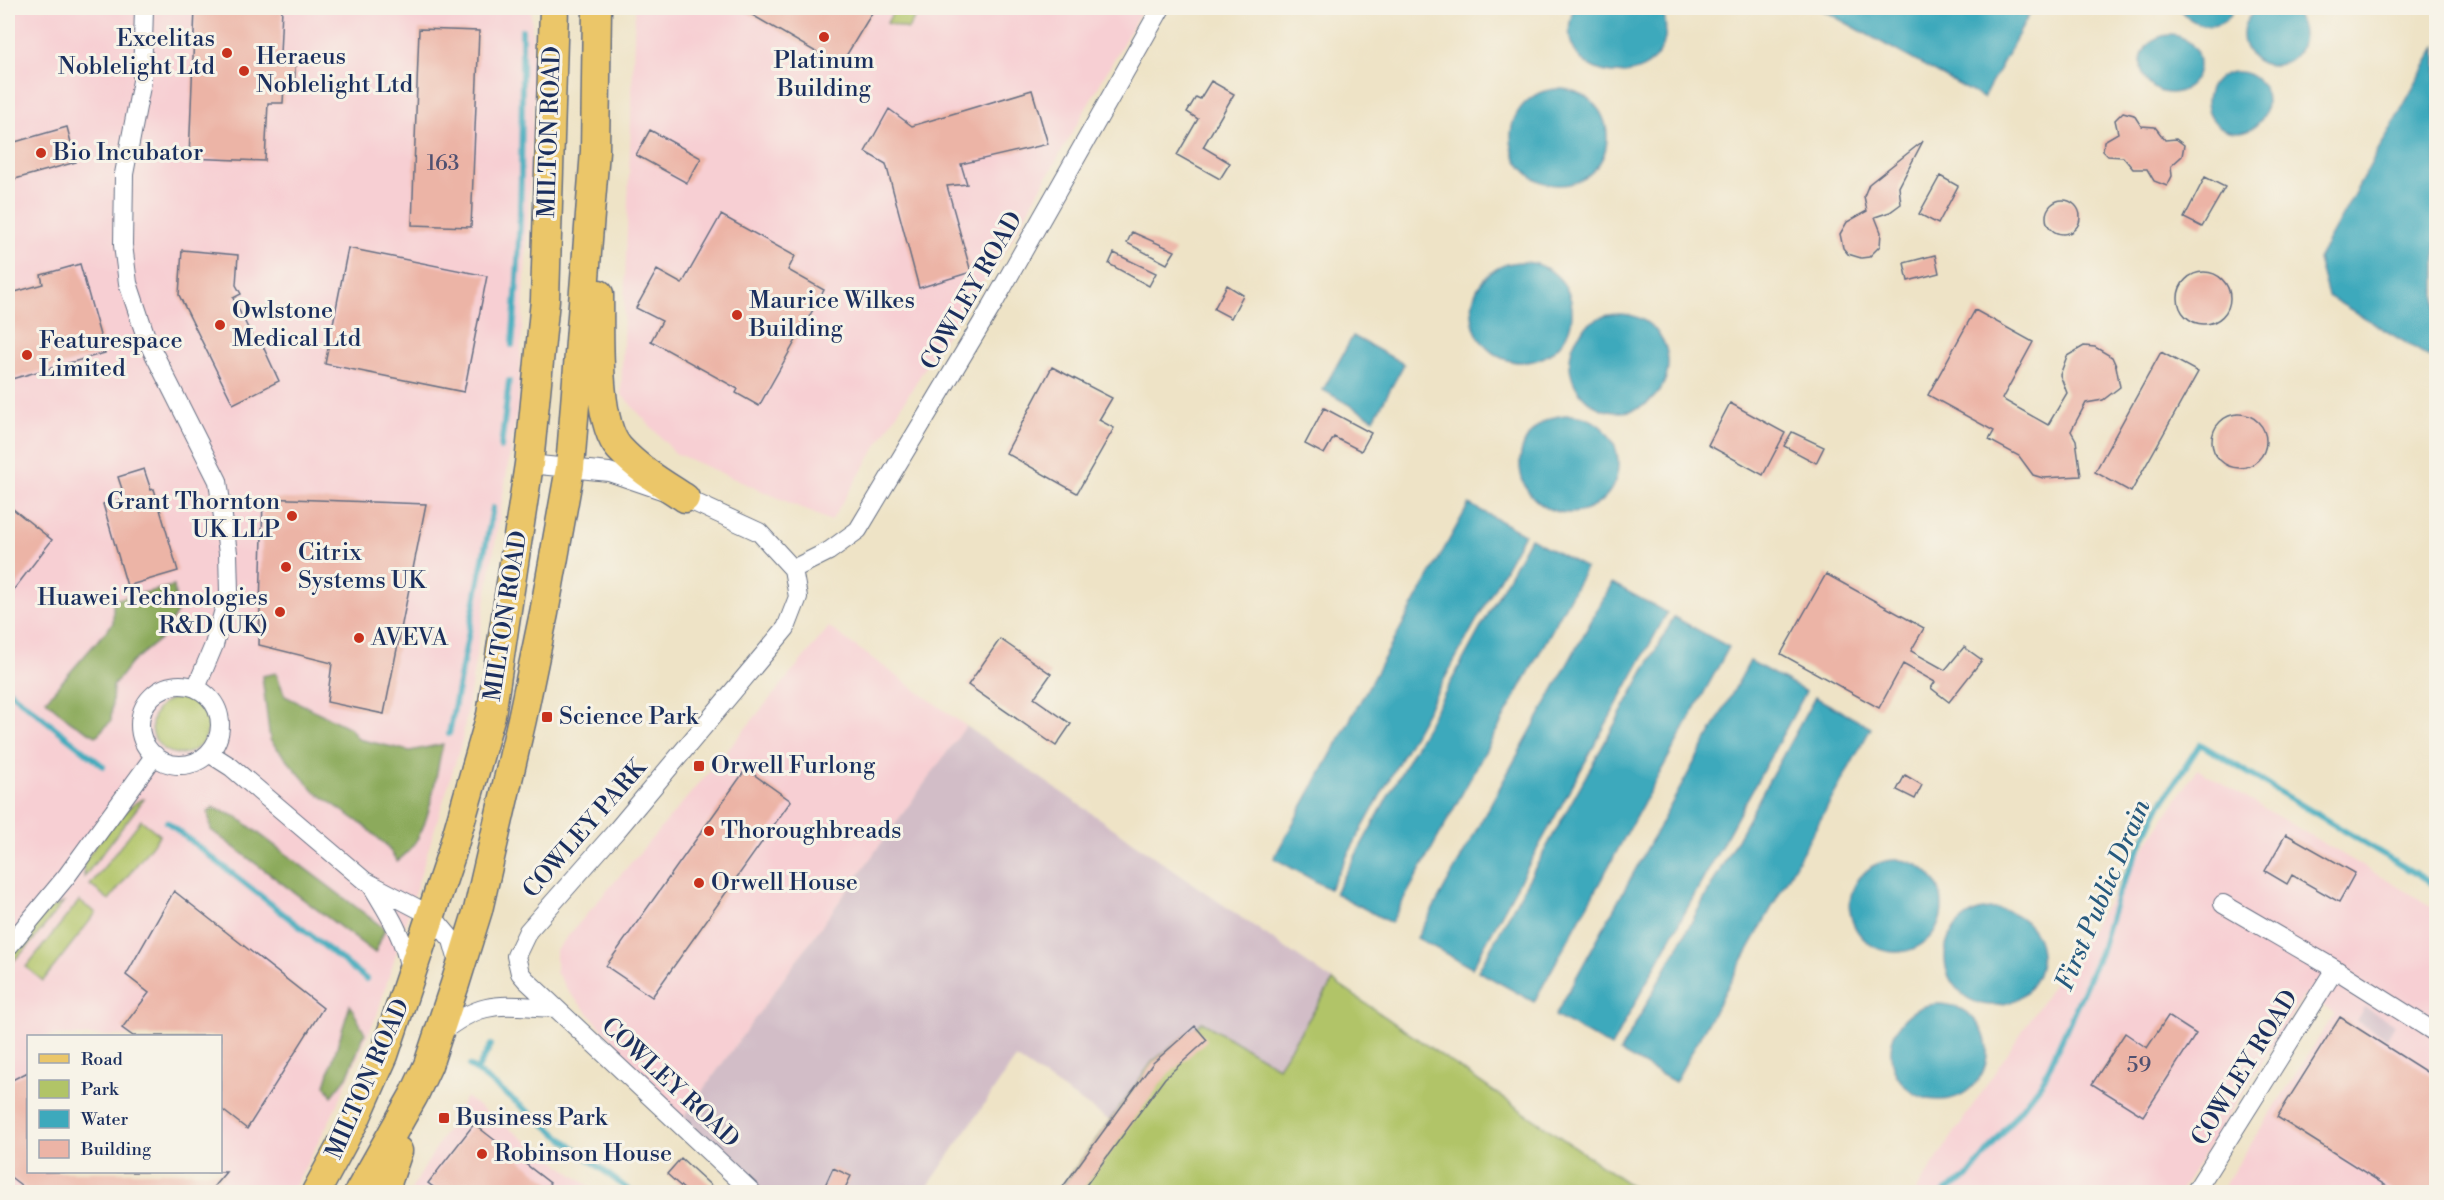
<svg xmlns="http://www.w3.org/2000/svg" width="2444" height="1200" font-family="'Libre Bodoni',serif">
	<rect width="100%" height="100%" fill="#f7f3e8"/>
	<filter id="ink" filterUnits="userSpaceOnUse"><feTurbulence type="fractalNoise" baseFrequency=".0167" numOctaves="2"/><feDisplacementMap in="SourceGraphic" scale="12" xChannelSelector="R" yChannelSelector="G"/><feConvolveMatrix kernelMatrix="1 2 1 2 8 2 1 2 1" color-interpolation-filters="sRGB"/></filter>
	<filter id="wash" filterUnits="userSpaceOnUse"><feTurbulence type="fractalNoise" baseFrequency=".008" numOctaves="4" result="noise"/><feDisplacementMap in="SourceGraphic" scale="24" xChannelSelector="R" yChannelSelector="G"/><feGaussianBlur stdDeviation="1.35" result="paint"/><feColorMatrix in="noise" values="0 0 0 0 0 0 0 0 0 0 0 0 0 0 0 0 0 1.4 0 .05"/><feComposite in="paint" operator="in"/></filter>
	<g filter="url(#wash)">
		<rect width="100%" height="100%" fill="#eee3c6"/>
		<path fill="#f7cfd3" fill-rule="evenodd" d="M8 8H531L535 86 518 406 462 741 377 1015 331 1118 292 1192H8ZM28 1036H220V1172H28Z
			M635 8H1143L1004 253 936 350 831 521 675 453 621 394Z
			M829 627 966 726 683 1118 569 992 556 972V950L721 758Z
			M2197 769 2436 909V1192H2220L2335 1013 2305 995 2180 1192H1915Z
			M466 1097 597 1192H410Z"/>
		<path fill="#d2bdc7" d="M966 726 1333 981 1278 1067 1152 1062 1110 1121 1016 1058 924 1192H759L683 1118Z
			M2364 1007 2395 1024 2387 1038 2356 1021Z"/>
		<path fill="#b1c467" stroke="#667a62" stroke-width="1.5" d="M895 8H921L908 29 887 23Z
			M152 726a28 28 0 1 1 56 0a28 28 0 1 1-56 0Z
			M144 799 84 877C84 873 82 867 84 863 91 849 130 800 144 799Z
			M141 820 160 835 109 900 90 885Z
			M79 901 96 913 43 981 26 967Z
			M63 903 27 948 8 966V955L50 908Z
			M1333 981 1640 1192H1058L1152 1062 1202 1022 1278 1067Z"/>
		<path fill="#8caa5c" stroke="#546c5d" stroke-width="1.5" d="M174 586 177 612 160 639 131 663 113 686 111 721 96 736 71 722 46 700 113 623V600Z
			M276 673 285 696 350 728 358 739 410 751 443 744C433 782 432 838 397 861L386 845 363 825 314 791 270 740 262 676Z
			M214 808 237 817 385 929 375 953 211 830 208 811Z
			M350 1005 365 1033 347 1077 332 1096 325 1085Z"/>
		<path fill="#3da9bc" stroke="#2c6c8d" stroke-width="1.5" d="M2243 35a30 30 0 1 1 60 0a30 30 0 1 1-60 0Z
			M1574 8H1662C1690 99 1542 91 1574 8Z
			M1819 8H2033L1983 98Z
			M2179 8H2234C2224 35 2192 28 2179 8Z
			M2141 64a29 29 0 1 1 58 0a29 29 0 1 1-58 0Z
			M2436 47V361L2328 296 2318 259Z
			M2207 102a30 30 0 1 1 60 0a30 30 0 1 1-60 0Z
			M1511 137a48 48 0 1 1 96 0a48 48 0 1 1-96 0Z
			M1472 312a50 50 0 1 1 100 0a50 50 0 1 1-100 0Z
			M1570 363a49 49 0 1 1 98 0a49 49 0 1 1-98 0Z
			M1353 336 1404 364 1374 419 1323 390Z
			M1520 464a49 49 0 1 1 98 0a49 49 0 1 1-98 0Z
			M1469 504 1524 534 1329 889 1274 858Z
			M1530 538 1586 568 1391 923 1335 893Z
			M1612 583 1667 613 1472 968 1417 938Z
			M1674 617 1729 647 1534 1002 1478 971Z
			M1750 661 1806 692 1611 1047 1555 1016Z
			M1815 697 1871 728 1675 1082 1620 1052Z
			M1850 906a46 46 0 1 1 92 0a46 46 0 1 1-92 0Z
			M1945 957a48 48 0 1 1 96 0a48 48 0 1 1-96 0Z
			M1891 1052a48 48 0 1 1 96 0a48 48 0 1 1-96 0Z"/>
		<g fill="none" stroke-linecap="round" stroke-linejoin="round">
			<path stroke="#3da9bc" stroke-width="6" d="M512 345C522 240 522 135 522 30
				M501 448 509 381
				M8 690 103 766
				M449 734 493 508
				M167 822 366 979
				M470 1066 631 1192
				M477 1070 491 1045
				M1943 1192 1969 1176 2044 1079 2100 953 2117 896 2158 809 2200 744 2436 886"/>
		</g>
		<g id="blocks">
			<path fill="#ecb4a6" d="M195 8H282L280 55 296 56 294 86H284L283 103H268L265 161 189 158Z
				M740 8H875L840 66Z
				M419 29 479 31 471 227 412 225Z
				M1211 81 1234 94 1203 147 1230 163 1220 179 1177 155 1198 119 1187 112 1196 97 1200 99Z
				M1032 90 1048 144 961 164 967 184 947 186 971 272 919 288 886 164 865 152 889 109 912 126Z
				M2123 112 2134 115 2141 126 2155 127 2165 140 2176 139 2184 145 2182 156 2171 166 2172 176 2167 186 2154 181 2147 169H2133L2123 157 2108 156 2103 151 2104 141 2118 133 2115 120Z
				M67 127 76 162 8 181V144Z
				M650 130 701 158 687 183 636 155Z
				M1923 141 1899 187 1901 204 1890 212 1875 217 1881 232 1880 246 1869 257 1861 258 1848 254 1843 248 1840 234 1847 222 1867 211 1864 196 1869 184Z
				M1940 176 1958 186 1938 224 1919 214Z
				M2205 177 2225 187 2202 227 2184 218Z
				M2046 217a17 17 0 1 1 34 0a17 17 0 1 1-34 0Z
				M721 215 795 256 788 270 824 290 759 406 736 393 738 389 651 341 662 321 636 308 657 270 682 284Z
				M1132 232 1175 251 1167 264 1127 243Z
				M348 248 487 276 464 392 325 364Z
				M182 250 238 255 236 285 241 294 233 298 255 342 260 340 279 381 233 404 179 295Z
				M1114 253 1156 273 1149 286 1109 264Z
				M1935 255 1939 273 1908 281 1904 263Z
				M80 264 105 353 8 380V294L43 284 41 275Z
				M2178 298a26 26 0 1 1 52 0a26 26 0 1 1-52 0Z
				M1227 285 1243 295 1231 318 1214 309Z
				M1975 310 2033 342 2002 399 2048 425 2067 393 2060 375 2067 356 2084 346 2095 347 2112 357 2116 366 2120 387 2103 400 2086 403 2071 431 2076 440 2081 476 2043 478 2033 475 2019 456 1989 440 1994 431 1928 395Z
				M2161 352 2198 372 2131 492 2095 472Z
				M1052 367 1112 398 1099 420 1114 428 1077 493 1006 453Z
				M1730 403 1785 433 1763 475 1708 445Z
				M1324 408 1371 433 1361 451 1334 437 1324 454 1305 444Z
				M2212 441a27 27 0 1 1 54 0a27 27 0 1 1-54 0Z
				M1792 432 1824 447 1816 463 1784 446Z
				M144 469 151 490 154 489 178 571 127 586 103 504 125 498 118 477Z
				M263 498 426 504 384 714 327 702 332 663 259 645Z
				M8 505 52 540 8 597Z
				M1826 574 1924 628 1911 651 1945 670 1964 647 1982 660 1949 702 1931 688 1935 682 1903 664 1879 708 1781 654Z
				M1000 639 1051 674 1034 698 1071 724 1056 746 968 685Z
				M746 769 791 801 652 997 606 966Z
				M1905 775 1922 785 1915 799 1897 790Z
				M2286 834 2355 873 2339 902 2292 875 2287 884 2265 871Z
				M174 891 323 1008 247 1129 220 1108V1036H133L122 1028 149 993 126 975Z
				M2168 1016 2196 1034 2143 1116 2092 1084 2125 1033 2147 1048Z
				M2340 1017 2436 1078V1192H2396L2277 1117Z
				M1195 1026 1207 1040 1165 1078 1081 1192H1059L1153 1063Z
				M28 1072V1172H226L209 1192H30L8 1175V1082Z
				M474 1124 550 1183 543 1192H440L428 1183Z
				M681 1158 718 1192H687L667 1174Z
				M833 1168 851 1176 843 1192H822Z"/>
		</g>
	</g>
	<g filter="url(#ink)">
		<use href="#blocks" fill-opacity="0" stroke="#656e82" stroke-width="1.5"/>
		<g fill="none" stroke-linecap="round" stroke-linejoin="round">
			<g stroke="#656e82" stroke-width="20">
				<path id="street" d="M144 8 142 81 124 174 123 245 128 283 147 340 218 481 228 553 229 592 214 645 196 688
					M529 464 609 472 685 498 759 532 793 569 798 597 786 628 617 830 528 931 516 956 520 973 526 980 752 1192
					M793 569 829 551 858 530 992 306 1161 8
					M140 725a40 40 0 1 1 80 0a40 40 0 1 1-80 0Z
					M209 753 231 767 365 881 432 916 452 940 459 965
					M372 886C389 914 405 939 410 971
					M2223 904 2335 969 2436 1033
					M8 947 66 877 155 755
					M439 1034C484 998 501 1006 555 1008
					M2195 1192 2335 969"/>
			</g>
			<g stroke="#656e82" stroke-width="31">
				<path id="primary" d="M599 294C600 332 595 421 619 448 638 469 662 483 685 498
					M316 1192 356 1118 384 1055 451 855 491 715 529 464 545 300 554 8
					M359 1192 414 1095 428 1065 455 984 478 910 522 719 544 613 570 468 595 151 597 8
					M384 1192 398 1151"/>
			</g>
			<use href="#street" stroke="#fff" stroke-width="18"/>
			<use href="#primary" stroke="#ebc669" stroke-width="28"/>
		</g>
	</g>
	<g fill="#c8321e" stroke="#f7f3e8" stroke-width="2">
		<circle cx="824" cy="37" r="6"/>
		<circle cx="227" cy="53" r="6"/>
		<circle cx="244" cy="71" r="6"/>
		<circle cx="41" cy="153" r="6"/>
		<circle cx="737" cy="315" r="6"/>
		<circle cx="220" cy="325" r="6"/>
		<circle cx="27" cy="355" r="6"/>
		<circle cx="292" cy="516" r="6"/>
		<circle cx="286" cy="567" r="6"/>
		<circle cx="280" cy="612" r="6"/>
		<circle cx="359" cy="638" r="6"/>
		<rect x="541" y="711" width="12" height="12" rx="3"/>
		<rect x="693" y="760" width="12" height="12" rx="3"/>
		<circle cx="709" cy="831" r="6"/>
		<circle cx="699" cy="883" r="6"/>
		<rect x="438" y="1112" width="12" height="12" rx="3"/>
		<circle cx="482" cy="1154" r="6"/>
	</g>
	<g text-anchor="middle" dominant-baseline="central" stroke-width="6" stroke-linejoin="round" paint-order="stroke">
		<g font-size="21" fill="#4f5070">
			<text x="443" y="164">163</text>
			<text x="2139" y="1066">59</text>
		</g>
		<g font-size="24" fill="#1b2f5e" stroke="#f7f3e8" text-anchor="start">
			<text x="215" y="39" text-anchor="end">Excelitas<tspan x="215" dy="28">Noblelight Ltd</tspan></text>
			<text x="256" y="57">Heraeus<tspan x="256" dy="28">Noblelight Ltd</tspan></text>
			<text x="824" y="61" text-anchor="middle">Platinum<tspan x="824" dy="28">Building</tspan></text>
			<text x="53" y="153">Bio Incubator</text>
			<text x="749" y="301">Maurice Wilkes<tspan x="749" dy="28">Building</tspan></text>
			<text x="232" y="311">Owlstone<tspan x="232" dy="28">Medical Ltd</tspan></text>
			<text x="39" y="341">Featurespace<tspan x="39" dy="28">Limited</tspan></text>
			<text x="280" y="502" text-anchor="end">Grant Thornton<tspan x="280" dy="28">UK LLP</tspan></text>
			<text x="298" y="553">Citrix<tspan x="298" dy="28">Systems UK</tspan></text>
			<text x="268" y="598" text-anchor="end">Huawei Technologies<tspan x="268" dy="28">R&amp;D (UK)</tspan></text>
			<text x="371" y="638">AVEVA</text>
			<text x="559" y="717">Science Park</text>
			<text x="711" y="766">Orwell Furlong</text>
			<text x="721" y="831">Thoroughbreads</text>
			<text x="711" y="883">Orwell House</text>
			<text x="456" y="1118">Business Park</text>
			<text x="494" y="1154">Robinson House</text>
		</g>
		<g font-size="24" fill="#1b2f5e" stroke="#f7f3e8">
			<text transform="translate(550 132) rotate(-88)">MILTON ROAD</text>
			<text transform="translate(972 291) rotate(-60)">COWLEY ROAD</text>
			<text transform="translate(506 616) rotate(-81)">MILTON ROAD</text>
			<text transform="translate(585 829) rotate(-49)">COWLEY PARK</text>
			<text transform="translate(2245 1068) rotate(-58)">COWLEY ROAD</text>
			<text transform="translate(368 1079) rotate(-66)">MILTON ROAD</text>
			<text transform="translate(670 1083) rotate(43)">COWLEY ROAD</text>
		</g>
		<g font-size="26" font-style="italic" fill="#275a7f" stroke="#f7f3e8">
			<text transform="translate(2103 895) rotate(-67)">First Public Drain</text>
		</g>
	</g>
	<rect width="2444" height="1200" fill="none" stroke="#f7f3e8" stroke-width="30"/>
	<rect x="27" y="1035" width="195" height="138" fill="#f7f3e8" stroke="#9fa5b1" stroke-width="1.5"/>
	<rect x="39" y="1054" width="30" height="9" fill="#ebc669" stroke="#9fa5b1" stroke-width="1.5"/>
	<text x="81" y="1065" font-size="18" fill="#1b2f5e">Road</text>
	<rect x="39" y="1080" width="30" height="18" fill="#b1c467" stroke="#9fa5b1" stroke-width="1.5"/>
	<text x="81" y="1095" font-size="18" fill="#1b2f5e">Park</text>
	<rect x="39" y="1110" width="30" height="18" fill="#3da9bc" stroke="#9fa5b1" stroke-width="1.5"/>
	<text x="81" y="1125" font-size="18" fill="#1b2f5e">Water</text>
	<rect x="39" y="1140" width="30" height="18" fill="#ecb4a6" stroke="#9fa5b1" stroke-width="1.5"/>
	<text x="81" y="1155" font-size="18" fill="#1b2f5e">Building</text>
</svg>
